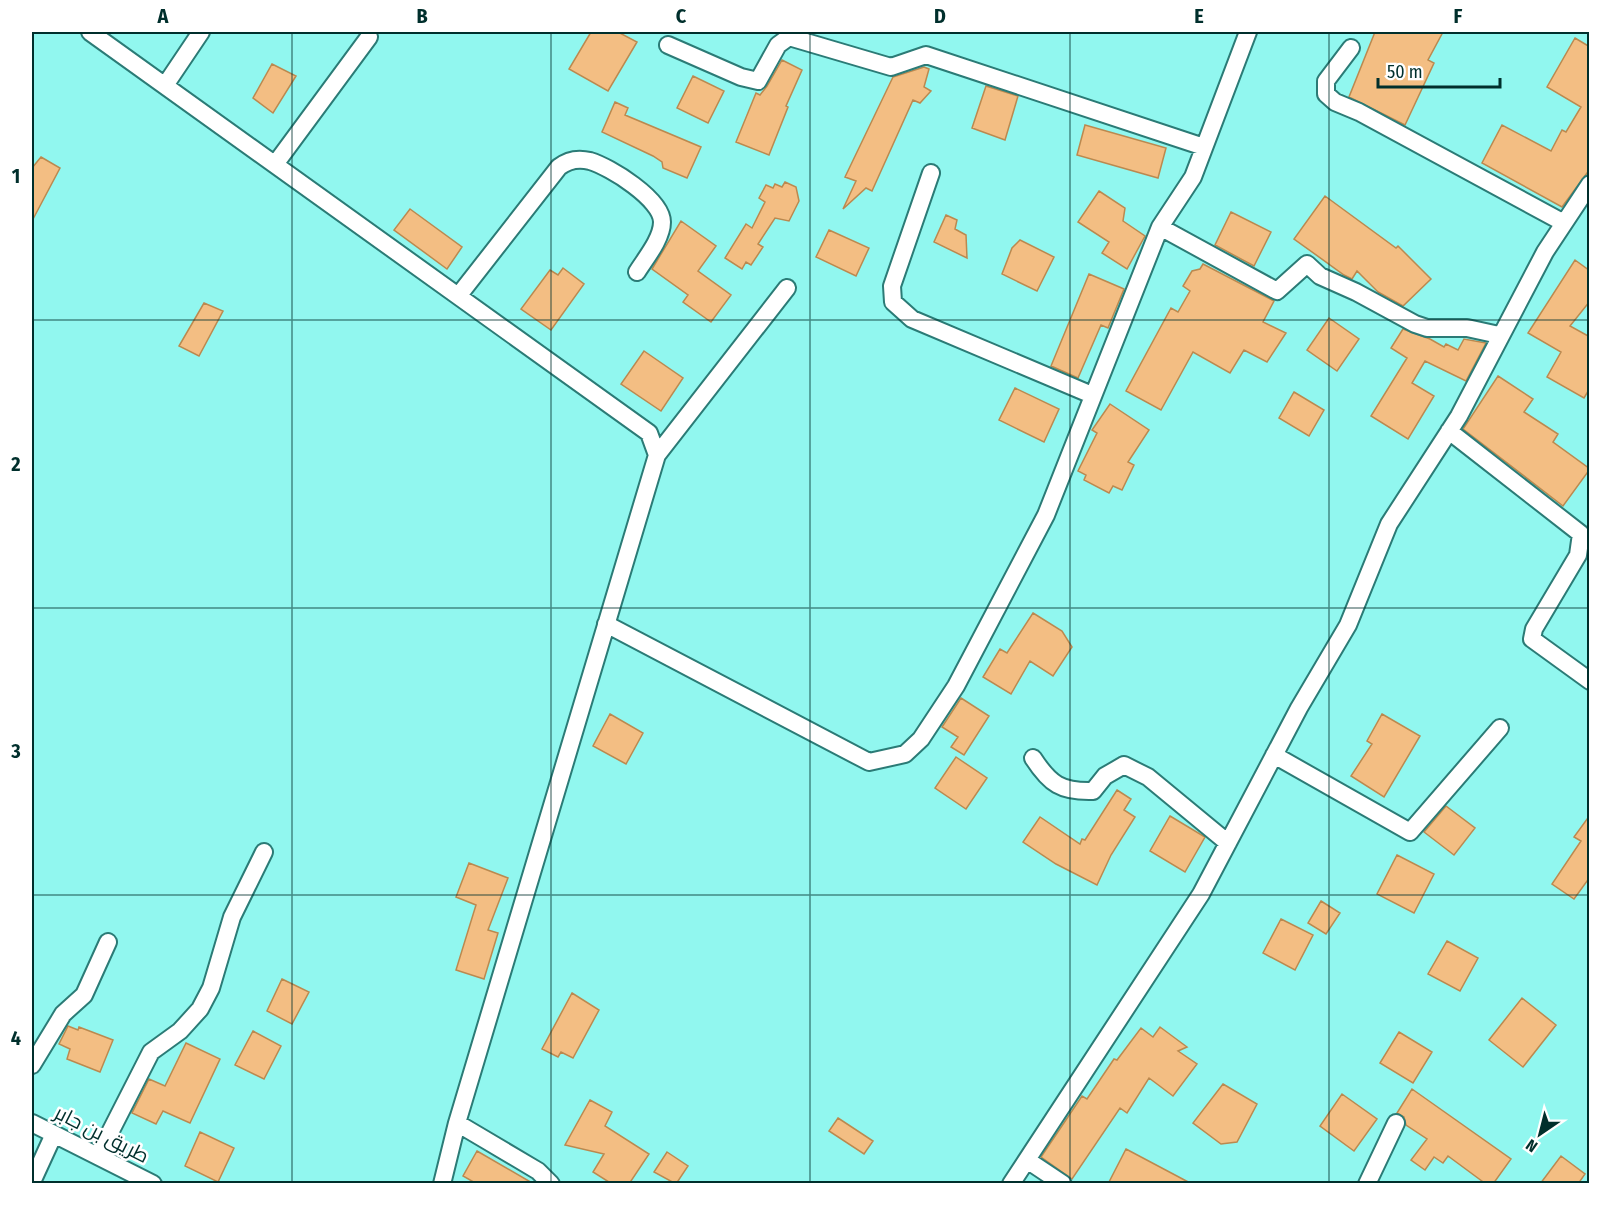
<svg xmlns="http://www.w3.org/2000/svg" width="1621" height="1215" font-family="'Fira Sans Condensed',Cairo,sans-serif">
	<rect width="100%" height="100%" fill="#91f7ef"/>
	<path fill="#f3be83" stroke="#bb894f" stroke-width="1.5" d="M591 32H618L637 42 608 91 569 69Z
		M1375 32H1443L1428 60 1434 63 1405 125 1349 97Z
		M1575 38 1590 47V169L1562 207 1482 163 1502 125 1551 151 1562 130 1566 132 1581 107 1547 87Z
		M782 60 802 70 786 106 788 107 769 155 736 142 756 93 760 95 767 86Z
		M272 64 296 76 273 113 253 98Z
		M924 67 929 69 924 87 931 91 920 103 913 100 872 191 866 188 843 209 856 181 845 177 893 77Z
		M693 76 724 91 708 123 677 108Z
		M986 86 1018 96 1005 140 972 128Z
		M615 102 628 108 625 115 701 147 687 178 663 168 662 162 653 156 602 132Z
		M1085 125 1166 148 1158 178 1077 155Z
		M41 157 60 168 32 221V168Z
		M785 182 796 187 799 201 789 221 775 218 758 244 763 247 751 265 746 262 742 269 725 258 746 224 752 228 765 202 759 198 766 185 773 188 775 184 782 187Z
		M1099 191 1125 208 1123 221 1145 236 1127 269 1102 253 1109 242 1078 222Z
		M1325 196 1396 248 1398 246 1431 279 1403 306 1378 292 1357 271 1352 279 1344 275 1294 239Z
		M410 209 462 247 447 269 394 230Z
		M1231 212 1271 232 1254 266 1215 245Z
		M946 215 957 220 955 229 966 235 967 258 934 242Z
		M681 221 716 246 698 271 731 295 711 322 683 302 688 295 652 269Z
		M829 230 869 248 856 276 816 257Z
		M1020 240 1054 257 1037 291 1002 274 1012 248Z
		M1575 260 1590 271V301L1570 326 1590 337V388L1584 398 1547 377 1561 352 1528 333Z
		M1203 264 1274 301 1263 322 1286 333 1267 362 1244 350 1230 373 1193 352 1161 410 1126 391 1171 308 1178 312 1190 291 1183 286 1192 271 1200 269Z
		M563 268 584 284 551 330 521 309 550 270 558 275Z
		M1089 274 1124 289 1108 328 1101 325 1078 378 1051 366Z
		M204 303 223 311 199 356 179 346Z
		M1329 318 1359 339 1337 371 1307 350Z
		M1403 329 1430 339 1444 347 1446 344 1458 350 1464 339 1486 343 1466 381 1425 361 1412 383 1434 396 1408 439 1371 416 1407 358 1391 348Z
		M644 351 683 378 661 411 621 384Z
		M1498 376 1533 399 1524 412 1558 434 1553 442 1590 469 1563 506 1463 429Z
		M1015 388 1059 409 1044 442 999 420Z
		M1294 392 1324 410 1309 436 1279 418Z
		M1110 404 1149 430 1128 462 1134 465 1122 490 1113 486 1109 493 1084 480 1086 475 1078 471 1097 433 1092 430Z
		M1033 613 1062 631 1072 647 1053 676 1030 661 1011 694 983 677 1000 649 1007 653Z
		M961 698 989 716 964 755 951 747 958 737 942 727Z
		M610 714 643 733 626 764 593 746Z
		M1382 714 1420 736 1384 797 1351 776 1372 744 1367 741Z
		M956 757 987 778 966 809 935 788Z
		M1117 790 1131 799 1124 810 1135 817 1111 855 1097 885 1056 864 1023 842 1040 817 1080 844 1082 839 1085 840Z
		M1446 806 1475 828 1454 855 1424 832Z
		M1590 815V877L1574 899 1552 884 1581 841 1574 837Z
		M1170 816 1205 837 1185 872 1150 851Z
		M1397 855 1434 874 1414 913 1377 894Z
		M469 863 508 878 488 930 498 933 484 979 456 970 476 905 456 897Z
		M1321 901 1340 913 1326 934 1308 923Z
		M1281 919 1313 935 1295 970 1263 953Z
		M1447 941 1478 958 1460 991 1428 974Z
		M282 979 309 992 292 1024 267 1011Z
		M572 993 599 1010 573 1058 561 1052 558 1057 542 1049Z
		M1522 998 1556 1025 1523 1067 1489 1040Z
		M68 1026 78 1030 79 1027 113 1040 100 1072 67 1059 70 1049 59 1044Z
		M1160 1027 1187 1047 1178 1051 1197 1064 1173 1096 1149 1078 1127 1113 1120 1108 1072 1179 1041 1157 1082 1096 1087 1099 1114 1059 1117 1060 1141 1028 1153 1037Z
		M253 1031 281 1046 264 1079 235 1065Z
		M1399 1032 1432 1052 1413 1083 1380 1063Z
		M186 1043 220 1059 190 1123 163 1111 156 1124 132 1113 149 1079 165 1086Z
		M1223 1084 1257 1104 1237 1142 1221 1144 1193 1123Z
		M1412 1089 1511 1159 1493 1184H1486L1448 1156 1443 1163 1434 1157 1425 1170 1411 1160 1427 1139 1406 1125 1404 1117 1397 1113Z
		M1342 1094 1377 1119 1354 1151 1320 1126Z
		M590 1100 612 1112 605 1126 649 1154 629 1184H612L593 1172 604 1154 565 1145Z
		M838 1118 873 1141 864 1154 829 1131Z
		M200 1132 234 1148 218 1182 185 1166Z
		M1126 1149 1192 1184H1108Z
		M477 1151 534 1184H477L463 1176Z
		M667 1152 688 1166 676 1184 654 1172Z
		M1561 1156 1585 1174 1578 1184H1540Z"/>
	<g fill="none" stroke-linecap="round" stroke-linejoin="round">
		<g stroke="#2b7b76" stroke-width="20">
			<path id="street" d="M90 32 649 433 657 455 457 1123 442 1184
				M668 45 741 77 758 81 778 45 789 37 891 67 926 55 1204 147
				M1351 48 1326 81V94L1335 102 1359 112 1564 223
				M166 84 201 32
				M276 163 369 37
				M931 173 892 286 893 302 912 319 1092 395
				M1160 227 1277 291 1307 264 1320 276 1356 292 1415 324 1427 328H1467L1499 335
				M459 295 559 167C568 160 578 158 590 161 610 167 662 199 662 222 662 239 645 259 637 272
				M1449 431 1581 534 1578 555 1534 629 1532 639 1590 681
				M657 455 787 288
				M606 624 869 762 905 754 921 739 956 686 1046 515 1160 227 1193 177 1248 32
				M1274 755 1410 832 1500 728
				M1033 758C1050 784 1061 792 1093 791L1105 776 1124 765 1148 777 1228 843
				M32 1065 63 1014 84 995 108 942
				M32 1123 153 1184
				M457 1123 538 1171 551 1184
				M98 1156 151 1052 180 1031 200 1009 211 988 232 917 264 852
				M1027 1160 1063 1184
				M32 1182 54 1134
				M1011 1184 1201 894 1299 708 1348 625 1389 524 1459 416 1545 252 1590 184
				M1367 1184 1396 1123"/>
		</g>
		<use href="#street" stroke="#fff" stroke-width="16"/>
	</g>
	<path fill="none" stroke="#002f2c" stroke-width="1.5" stroke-opacity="0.55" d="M292 32V1184M551 32V1184M810 32V1184M1070 32V1184M1329 32V1184M32 320H1590M32 608H1590M32 895H1590"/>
	<g text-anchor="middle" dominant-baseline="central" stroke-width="5" stroke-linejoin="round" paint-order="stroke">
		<g font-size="20" fill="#002f2c" stroke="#fff">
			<text transform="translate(102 1134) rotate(27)">طريق بن جابر</text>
		</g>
	</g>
	<rect width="1621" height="1215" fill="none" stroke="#ffffff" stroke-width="66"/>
	<g transform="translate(1540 1134) rotate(215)" stroke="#ffffff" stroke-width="4.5" paint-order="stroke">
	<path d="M0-4.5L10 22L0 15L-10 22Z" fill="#002f2c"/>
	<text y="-9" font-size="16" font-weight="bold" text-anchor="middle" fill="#002f2c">N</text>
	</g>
	<path d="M1378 78v9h122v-9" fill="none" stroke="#002f2c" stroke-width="3"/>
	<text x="1387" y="78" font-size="18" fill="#002f2c" stroke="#ffffff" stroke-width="4.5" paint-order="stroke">50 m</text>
	<rect x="33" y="33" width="1555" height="1149" fill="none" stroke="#002f2c" stroke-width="2"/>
	<g font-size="20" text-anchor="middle" font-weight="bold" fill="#002f2c">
		<text x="163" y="23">A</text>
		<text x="422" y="23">B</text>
		<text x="681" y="23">C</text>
		<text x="940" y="23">D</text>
		<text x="1199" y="23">E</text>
		<text x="1458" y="23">F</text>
		<text x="16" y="183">1</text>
		<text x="16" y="471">2</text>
		<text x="16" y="758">3</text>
		<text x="16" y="1045">4</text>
	</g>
</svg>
